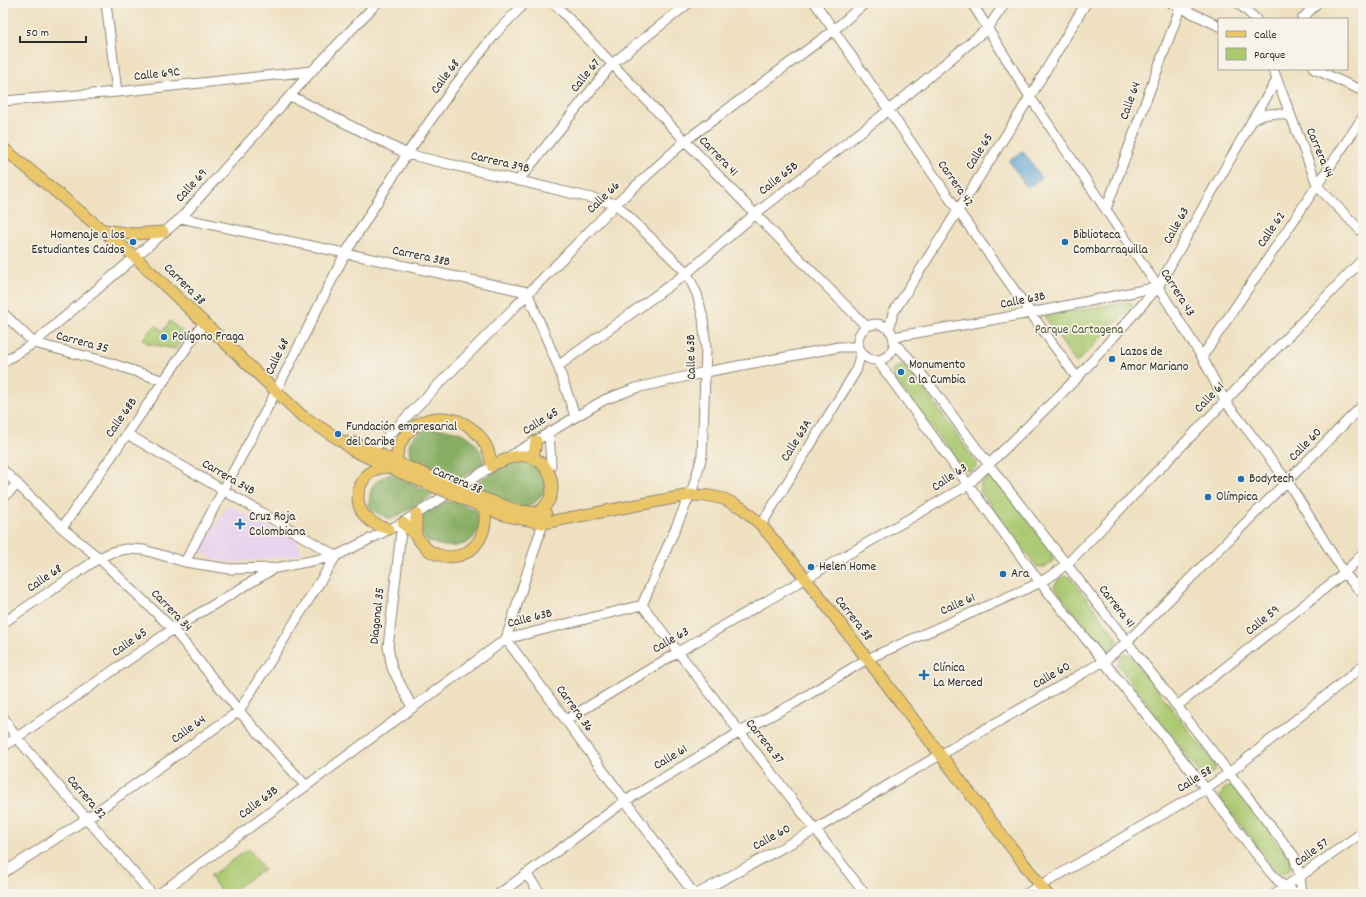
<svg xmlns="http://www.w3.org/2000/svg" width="1366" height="897" font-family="Dekko,sans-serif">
	<rect width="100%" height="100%" fill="#f7f3e8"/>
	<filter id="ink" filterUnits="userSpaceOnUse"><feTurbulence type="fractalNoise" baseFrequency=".025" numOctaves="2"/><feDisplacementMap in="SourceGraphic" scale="8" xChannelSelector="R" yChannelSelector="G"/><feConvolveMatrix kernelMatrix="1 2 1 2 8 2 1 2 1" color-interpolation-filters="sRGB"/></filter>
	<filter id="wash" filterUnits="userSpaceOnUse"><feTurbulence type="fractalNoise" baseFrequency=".012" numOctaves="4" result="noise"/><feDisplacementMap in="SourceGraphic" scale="16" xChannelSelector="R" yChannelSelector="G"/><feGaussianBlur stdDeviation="0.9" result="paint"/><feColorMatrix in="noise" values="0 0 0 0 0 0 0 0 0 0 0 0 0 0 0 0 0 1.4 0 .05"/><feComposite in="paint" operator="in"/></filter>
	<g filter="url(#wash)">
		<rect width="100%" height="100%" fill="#efe0c1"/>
		<path fill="#e9d2ee" d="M227 505 297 541 302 554 230 563 214 559 201 552Z"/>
		<path fill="#aac970" stroke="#6a7a4e" d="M1127 302 1133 304 1132 307 1076 363 1044 316Z
			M170 321 186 335 175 349 149 344 142 339 156 325 163 331Z
			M901 365H904L911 370 975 461 976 467 970 471 963 469 896 380 893 374 894 369Z
			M989 477 996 479 1051 551 1053 561 1045 567H1037L981 492V483Z
			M1065 576 1070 577 1117 638 1116 645 1109 649 1103 648 1054 587 1058 580Z
			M1125 654 1130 655 1215 764V771L1209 776H1202L1117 664 1120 658Z
			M1230 786 1235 789 1290 859 1291 868 1284 874 1277 873 1220 798 1223 790Z
			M249 849 264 869 227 894H223L210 876Z"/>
		<path fill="#87ad62" stroke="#596c46" d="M426 429C455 428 478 432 484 464L456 481 412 461C405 444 410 436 426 429Z
			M517 461C522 461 528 461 532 463 555 474 546 502 524 508L468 487 505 465Z
			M390 474 435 494 391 520 373 511 369 506C370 486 372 482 390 474Z
			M447 501C458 503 475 507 481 516 481 520 481 525 479 529 465 564 398 539 422 514 428 508 439 505 447 501Z"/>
		<path fill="#62a5d7" stroke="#466881" d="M1023 151 1042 178 1027 188 1009 161Z"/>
	</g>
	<g filter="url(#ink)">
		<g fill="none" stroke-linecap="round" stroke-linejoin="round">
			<g stroke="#8d8676" stroke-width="11">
				<path id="minor" d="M106 3 117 92
					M554 3 755 214 866 326
					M815 3 959 212 1077 378
					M972 3 1030 97 1158 287 1202 357 1225 401 1288 482 1344 573 1363 594
					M1171 3 1219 26
					M1238 3 1256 19
					M1302 19 1317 3
					M1273 69 1318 187 1363 233
					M1314 69 1363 91
					M3 101 117 92 312 71
					M1253 119C1267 113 1275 112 1289 116
					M518 181 613 63 689 3
					M1106 209 1182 3
					M181 218 527 292 558 366 575 416
					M3 313 34 343 104 361 164 381
					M858 342a18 18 0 1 1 36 0a18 18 0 1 1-36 0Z
					M889 330 893 313 1030 97 1086 3
					M893 337 1031 313 1158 287
					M894 343 908 357 927 381 989 465 1294 856 1300 877 1302 894
					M1202 357 1363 117
					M877 360 1036 577 1206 789 1270 872 1285 888 1299 894
					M3 362 34 343 181 218 312 71 377 3
					M558 366 687 273 755 214 889 110 988 28 1005 3
					M549 432 551 465
					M370 450 384 440 616 204 685 141 834 30 865 3
					M510 456 604 400 636 388 706 372 839 347H859
					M3 470 62 528 99 558 173 629 239 711 305 785
					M3 497 18 484
					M402 523 388 647 392 668 412 707
					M543 523 506 639 694 894
					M761 525 856 371 861 352
					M62 528 203 324
					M185 562 271 401 345 254 407 154 453 88 495 34 525 3
					M642 605 865 894
					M3 623 99 558 112 552 126 549 144 550 185 562 230 569 276 568 336 556 402 523 497 463
					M1177 706 1344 573 1363 554
					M3 717 17 738 152 894
					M566 720 678 652 968 485 1077 378 1158 287 1253 119 1277 80
					M3 747 173 629 275 568
					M3 873 86 819 239 711 336 556 127 434
					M526 874 541 894
					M159 894 506 639 642 605 693 488 702 456 706 349 703 318 697 294 687 273 616 204 407 154 291 96
					M499 894 625 801 740 732 793 704 867 659 1037 584 1054 574 1070 561 1363 259
					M697 894 815 830 893 782 1104 661 1127 642 1363 405
					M1026 894 1206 789 1229 773 1363 666
					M1275 894 1363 832"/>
			</g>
			<g stroke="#8d8676" stroke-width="13">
				<path id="major" d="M3 148 135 257 301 415 343 442 352 450 402 473
					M104 230 133 234 163 232
					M343 442 355 443 401 464
					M533 458 536 441
					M396 462C400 403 483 402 492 466
					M500 462C506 459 513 456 520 456 542 454 558 478 550 498 548 504 543 508 539 512
					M388 467C384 468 379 468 376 469 358 477 351 504 367 518 373 524 381 527 389 529
					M482 498 519 511 546 514
					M478 505 503 515 543 523 690 495 710 496 724 499 742 508 761 525 806 579 1047 894
					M416 514V536
					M403 523C407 528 412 531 416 536 422 543 426 551 436 554 467 566 491 537 484 508"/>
			</g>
			<use href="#minor" stroke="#fff" stroke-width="9"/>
			<use href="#major" stroke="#ebc669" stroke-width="11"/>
			<g stroke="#8d8676" stroke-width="13" stroke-linecap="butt">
				<path id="major-bridge" d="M405 466 482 498
					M402 473 478 505"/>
			</g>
			<use href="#major-bridge" stroke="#ebc669" stroke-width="11"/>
		</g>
	</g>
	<g fill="#1f6fb2" stroke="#f7f3e8" stroke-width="1.5">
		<circle cx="133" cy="242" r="4"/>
		<circle cx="1065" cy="242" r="4"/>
		<circle cx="164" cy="337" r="4"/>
		<circle cx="1112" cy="359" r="4"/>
		<circle cx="901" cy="372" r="4"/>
		<circle cx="338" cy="434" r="4"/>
		<circle cx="1241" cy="479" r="4"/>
		<circle cx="1208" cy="497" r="4"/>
		<path d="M238 518h4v4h4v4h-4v4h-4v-4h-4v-4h4z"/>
		<circle cx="811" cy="567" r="4"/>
		<circle cx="1003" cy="574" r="4"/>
		<path d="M922 669h4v4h4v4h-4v4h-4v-4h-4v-4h4z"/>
	</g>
	<g text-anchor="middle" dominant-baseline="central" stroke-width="3.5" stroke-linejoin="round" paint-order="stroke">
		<g font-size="13" fill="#2b2b2b" stroke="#f7f3e8">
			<text transform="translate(157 75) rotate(-6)">Calle 69C</text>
			<text transform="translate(586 76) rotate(-51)">Calle 67</text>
			<text transform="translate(446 77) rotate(-54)">Calle 68</text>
			<text transform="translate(1131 101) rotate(-70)">Calle 64</text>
			<text transform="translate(980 152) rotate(-58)">Calle 65</text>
			<text transform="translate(1319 153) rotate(67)">Carrera 44</text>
			<text transform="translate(718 157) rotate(46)">Carrera 41</text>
			<text transform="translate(500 163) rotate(13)">Carrera 39B</text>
			<text transform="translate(779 179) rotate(-38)">Calle 65B</text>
			<text transform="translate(955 184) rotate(55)">Carrera 42</text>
			<text transform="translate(192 186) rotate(-48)">Calle 69</text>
			<text transform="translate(604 198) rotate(-44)">Calle 66</text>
			<text transform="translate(1177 226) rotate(-61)">Calle 63</text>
			<text transform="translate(1272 230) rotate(-56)">Calle 62</text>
			<text transform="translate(421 257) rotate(12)">Carrera 38B</text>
			<text transform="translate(184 285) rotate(45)">Carrera 38</text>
			<text transform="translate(1177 293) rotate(58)">Carrera 43</text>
			<text transform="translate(1023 301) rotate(-11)">Calle 63B</text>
			<text transform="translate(82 343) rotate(15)">Carrera 35</text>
			<text transform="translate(278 357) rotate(-64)">Calle 68</text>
			<text transform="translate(692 357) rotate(-91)">Calle 63B</text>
			<text transform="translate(1210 398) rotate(-46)">Calle 61</text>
			<text transform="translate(122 418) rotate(-55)">Calle 68B</text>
			<text transform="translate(541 422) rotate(-32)">Calle 65</text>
			<text transform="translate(797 441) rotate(-58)">Calle 63A</text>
			<text transform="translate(1306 445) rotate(-46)">Calle 60</text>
			<text transform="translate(228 478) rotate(30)">Carrera 34B</text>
			<text transform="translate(950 478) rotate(-34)">Calle 63</text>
			<text transform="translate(457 481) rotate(23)">Carrera 38</text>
			<text transform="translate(45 579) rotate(-34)">Calle 68</text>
			<text transform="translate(958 605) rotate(-24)">Calle 61</text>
			<text transform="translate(1116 607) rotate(52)">Carrera 41</text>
			<text transform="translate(171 611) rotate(46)">Carrera 34</text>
			<text transform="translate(378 616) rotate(-84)">Diagonal 35</text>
			<text transform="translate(530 619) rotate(-14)">Calle 63B</text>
			<text transform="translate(853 619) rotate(52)">Carrera 38</text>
			<text transform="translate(1263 621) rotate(-39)">Calle 59</text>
			<text transform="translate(671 641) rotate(-30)">Calle 63</text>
			<text transform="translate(130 643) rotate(-35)">Calle 65</text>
			<text transform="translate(1052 676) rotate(-30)">Calle 60</text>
			<text transform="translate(574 709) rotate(54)">Carrera 36</text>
			<text transform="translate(189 730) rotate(-35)">Calle 64</text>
			<text transform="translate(764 742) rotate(52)">Carrera 37</text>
			<text transform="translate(671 758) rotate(-31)">Calle 61</text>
			<text transform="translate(1195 780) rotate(-32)">Calle 58</text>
			<text transform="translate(86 798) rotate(49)">Carrera 32</text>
			<text transform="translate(259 803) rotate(-37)">Calle 63B</text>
			<text transform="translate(772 838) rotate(-29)">Calle 60</text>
			<text transform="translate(1312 853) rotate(-36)">Calle 57</text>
		</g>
		<g font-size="13" fill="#2b2b2b" stroke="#f7f3e8" text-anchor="start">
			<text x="125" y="235" text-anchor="end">Homenaje a los<tspan x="125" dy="15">Estudiantes Caídos</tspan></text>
			<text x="1073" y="235">Biblioteca<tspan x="1073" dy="15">Combarraquilla</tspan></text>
			<text x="172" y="337">Polígono Fraga</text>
			<text x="1120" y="352">Lazos de<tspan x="1120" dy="15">Amor Mariano</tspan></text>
			<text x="909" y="365">Monumento<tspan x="909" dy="15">a la Cumbia</tspan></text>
			<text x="346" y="427">Fundación empresarial<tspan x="346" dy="15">del Caribe</tspan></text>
			<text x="1249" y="479">Bodytech</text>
			<text x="1216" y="497">Olímpica</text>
			<text x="249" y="517">Cruz Roja<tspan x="249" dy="15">Colombiana</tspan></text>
			<text x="819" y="567">Helen Home</text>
			<text x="1011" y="574">Ara</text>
			<text x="933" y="668">Clínica<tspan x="933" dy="15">La Merced</tspan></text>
		</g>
		<g font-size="13" fill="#515a40" stroke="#f7f3e8">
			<text x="1079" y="330">Parque Cartagena</text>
		</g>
	</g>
	<rect width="1366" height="897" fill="none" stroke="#f7f3e8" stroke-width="16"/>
	<rect x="1218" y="18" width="130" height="52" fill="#f7f3e8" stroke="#a5a39c"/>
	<rect x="1226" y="31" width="20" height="6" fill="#ebc669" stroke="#a5a39c"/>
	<text x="1254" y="38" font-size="12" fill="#2b2b2b">Calle</text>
	<rect x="1226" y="48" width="20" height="12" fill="#aac970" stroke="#a5a39c"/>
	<text x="1254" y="58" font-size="12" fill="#2b2b2b">Parque</text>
	<path d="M20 36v6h66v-6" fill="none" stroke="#2b2b2b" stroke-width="2"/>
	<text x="26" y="36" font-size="12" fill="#2b2b2b" stroke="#f7f3e8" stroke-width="3" paint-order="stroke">50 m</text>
</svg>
